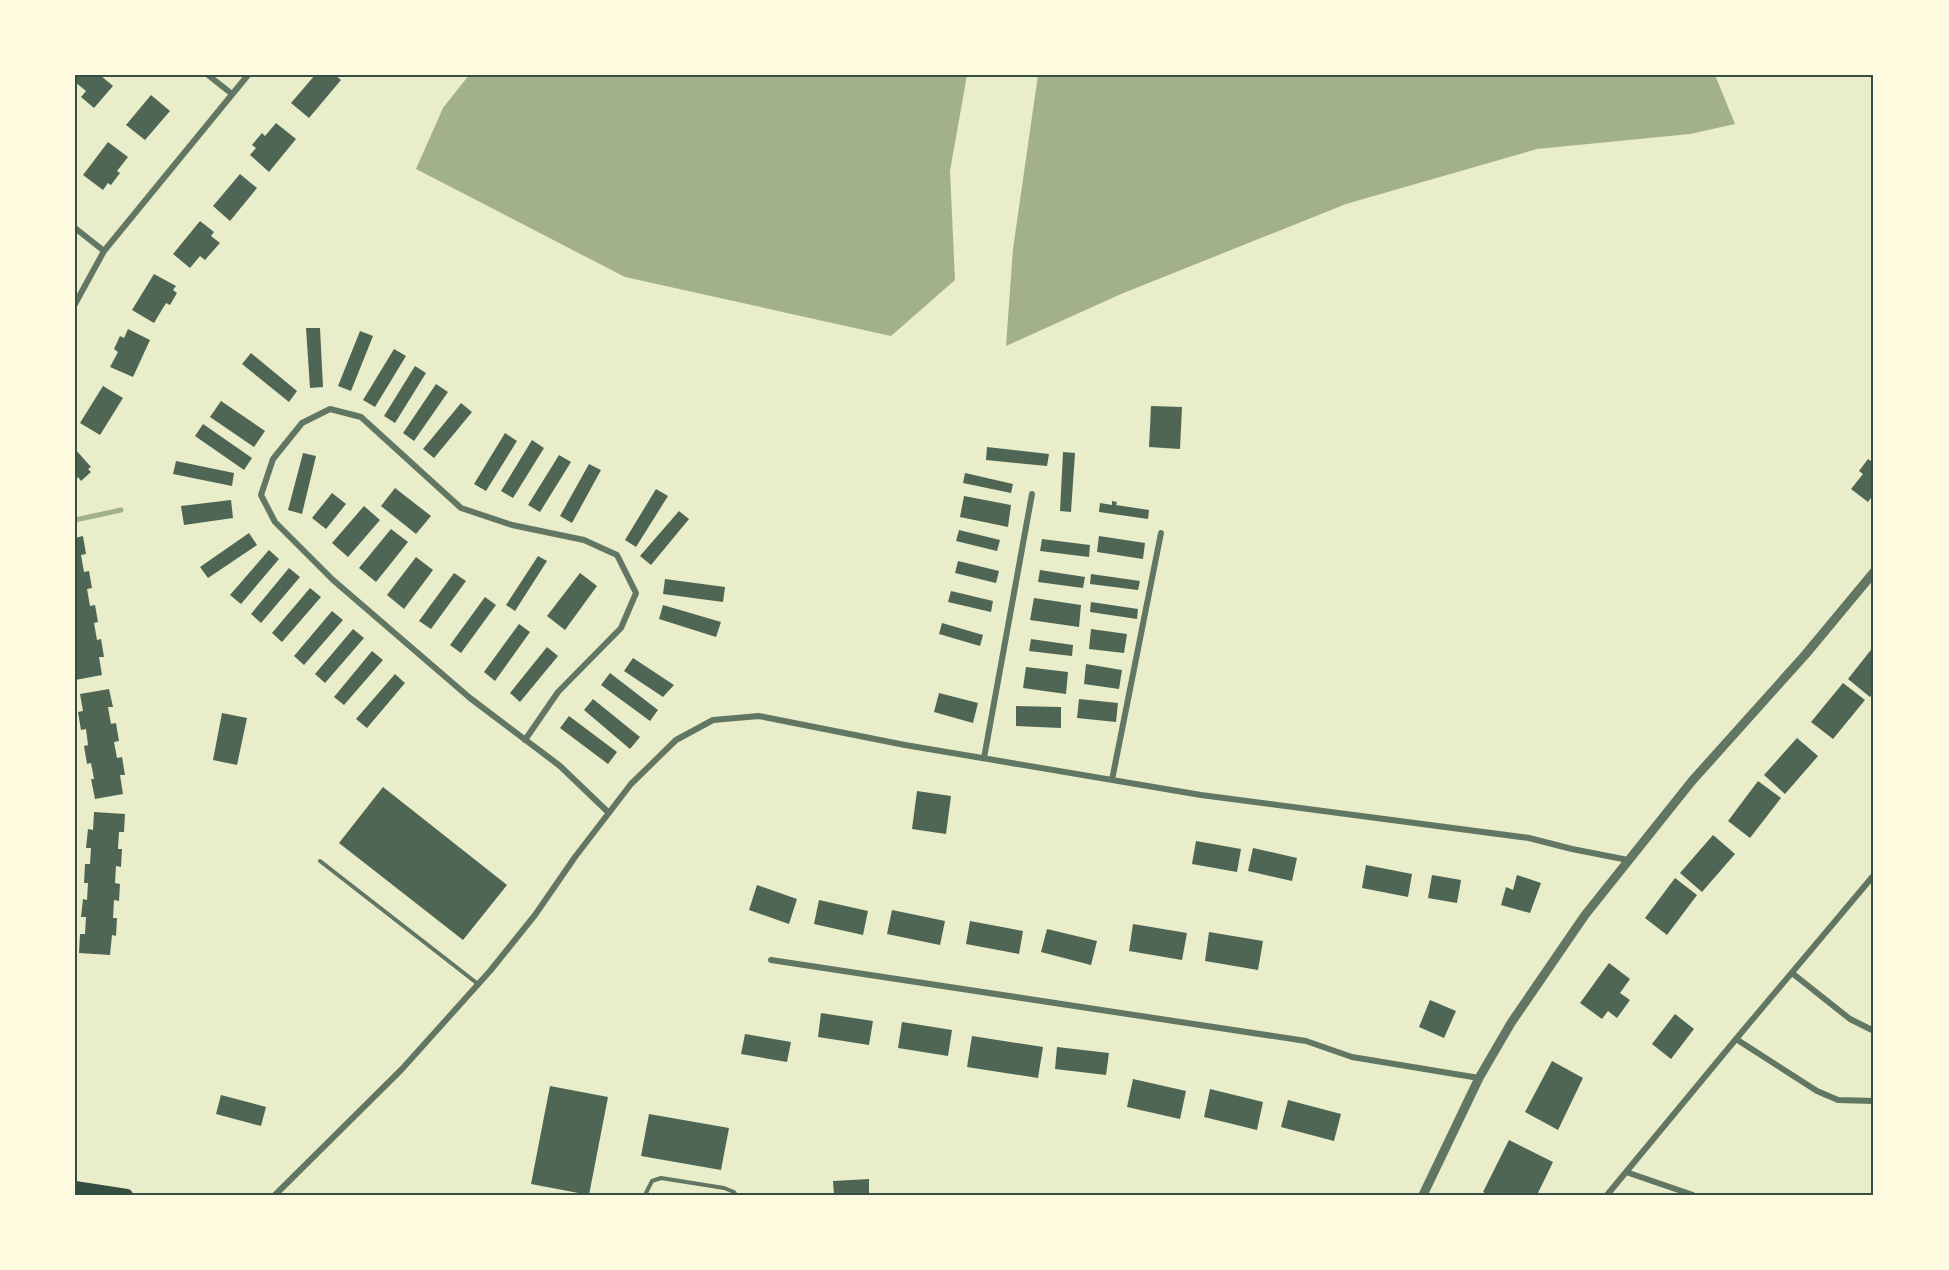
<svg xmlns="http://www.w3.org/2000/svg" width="1949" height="1270" font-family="'Alegreya Sans',sans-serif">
	<rect width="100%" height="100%" fill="#e9edc9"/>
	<path fill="#a3b18a" d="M469 75H967L950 171 955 280 891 336 625 277 416 169 443 108Z
		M1038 75H1715L1735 124 1690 134 1537 149 1346 204 1121 294 1006 346 1013 249Z"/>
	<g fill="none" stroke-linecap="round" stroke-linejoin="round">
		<path stroke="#a3b18a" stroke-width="5" d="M75 520 121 510"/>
	</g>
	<path fill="#4f6655" d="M75 75H100L113 86 94 108 81 97 86 91 75 82Z
		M315 75H335L341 80 309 118 291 103Z
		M151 95 170 111 145 140 126 125Z
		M276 123 296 139 269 172 250 155 256 148 252 145 262 133 265 136Z
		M108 142 128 157 117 171 120 173 111 185 108 183 103 190 83 175Z
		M240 174 257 188 230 221 213 206Z
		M200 221 214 232 211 236 220 243 205 260 200 256 190 268 173 254Z
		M154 274 176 286 173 290 177 293 170 305 166 303 154 323 132 310Z
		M306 328H320L323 387 310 388Z
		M128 329 150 340 133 377 110 367 118 352 114 349 120 336 124 338Z
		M360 331 373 336 351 391 338 386Z
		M394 349 406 356 375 407 363 400Z
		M251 353 297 391 289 402 242 364Z
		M415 366 426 373 395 423 384 416Z
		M436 384 448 392 414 441 403 433Z
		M103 386 123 398 100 435 80 423Z
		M221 401 265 431 254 447 210 417Z
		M461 403 472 412 434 458 423 449Z
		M1151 406 1182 407 1180 449 1149 447Z
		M203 424 252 458 244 470 195 436Z
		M505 433 517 441 486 491 474 484Z
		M532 440 544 448 513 498 501 491Z
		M987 447 1049 454 1047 466 986 460Z
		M75 449 91 467 88 469 91 472 81 481 78 477 75 480Z
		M1063 452 1075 453 1071 512 1060 511Z
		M303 453 316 456 302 514 288 510Z
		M559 455 571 462 540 512 528 505Z
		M1868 459 1874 463V494L1868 502 1851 489 1863 474 1859 471Z
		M176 461 234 473 232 486 173 474Z
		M589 464 601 470 572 523 560 516Z
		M965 473 1013 484 1011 493 963 483Z
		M395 488 431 516 416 534 381 506Z
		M656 489 668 496 636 547 625 540Z
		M332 493 346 504 326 529 312 518Z
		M964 496 1011 505 1008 527 960 517Z
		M231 500 233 518 184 525 181 506Z
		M1112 501 1117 502 1116 505 1149 510 1148 519 1099 512 1100 503 1112 505Z
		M364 506 380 520 348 557 332 543Z
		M679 511 689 519 651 565 640 556Z
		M391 529 408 542 376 582 359 568Z
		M959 530 1000 540 997 551 956 541Z
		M249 533 257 545 208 578 200 567Z
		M83 536 86 554 81 555 84 572 89 571 92 588 87 589 90 606 95 605 98 622 94 623 97 640 101 639 104 657H99L102 675 75 680V538Z
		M1099 536 1145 543 1143 559 1097 552Z
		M1042 539 1090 545 1089 557 1040 551Z
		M269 550 279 559 241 604 230 595Z
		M538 556 547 561 515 611 506 605Z
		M416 557 433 570 404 609 387 595Z
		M958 561 999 571 996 583 955 573Z
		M289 568 300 577 261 623 251 614Z
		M1040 570 1085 577 1083 588 1038 582Z
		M454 573 466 581 431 629 419 621Z
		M580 573 597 586 565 630 547 616Z
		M1091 574 1140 581 1138 590 1090 584Z
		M665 579 725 587 723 602 663 594Z
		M310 588 321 597 282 642 272 633Z
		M951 591 993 601 991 612 948 602Z
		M485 597 496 605 461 653 450 645Z
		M1034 598 1081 605 1079 627 1030 620Z
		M1091 602 1138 609 1137 619 1090 612Z
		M663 605 721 622 716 637 659 619Z
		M332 611 343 620 304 665 294 656Z
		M942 623 983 635 980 646 939 634Z
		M519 624 530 632 495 681 484 672Z
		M353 629 364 638 325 683 315 674Z
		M1091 629 1127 634 1124 653 1089 649Z
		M1031 639 1073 645 1072 656 1029 651Z
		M1874 646V692L1870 697 1848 679Z
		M547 647 558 656 520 702 510 693Z
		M372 651 383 660 344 705 334 697Z
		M633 658 674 685 663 697 624 671Z
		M1086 664 1122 670 1119 689 1084 684Z
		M1026 667 1068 672 1066 694 1023 688Z
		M610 673 658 710 650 721 601 685Z
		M395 674 405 683 367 728 356 719Z
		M1843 683 1865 700 1833 739 1811 722Z
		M109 689 113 707H108L111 724 116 723 119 741 114 742 117 758 122 757 125 775H120L123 794 95 799 91 779H94L91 763 87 764 84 746 88 745 86 729 81 730 78 712 83 711 80 694Z
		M939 693 978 703 973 723 934 712Z
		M593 699 640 737 630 749 584 710Z
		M1079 699 1118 703 1116 722 1077 718Z
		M1016 706 1061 707V728L1016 726Z
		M222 713 247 718 237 765 213 760Z
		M569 716 617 752 608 764 560 728Z
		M1797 738 1818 756 1785 794 1764 775Z
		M1758 781 1781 798 1750 838 1728 821Z
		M383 787 507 885 463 940 339 843Z
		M917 791 951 796 946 834 912 829Z
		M94 812 125 814 124 832H119L118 849H122L121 867 116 866 115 883 120 884 119 901 114 900 113 918H117L116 936 112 935 110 955 79 953 80 934H85L86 917H81L83 899 87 900 88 883H84L85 864H90L91 848H86L88 829 93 830Z
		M1713 835 1735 854 1702 892 1680 873Z
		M1196 841 1241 849 1237 872 1192 864Z
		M1253 848 1297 858 1292 881 1248 871Z
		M1366 865 1412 874 1408 897 1362 888Z
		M1432 875 1461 880 1457 903 1428 898Z
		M1517 875 1541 883 1530 913 1501 905 1506 887 1513 890Z
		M1675 878 1697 895 1667 935 1645 918Z
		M757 885 797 899 789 924 749 910Z
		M819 900 868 911 863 935 814 924Z
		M892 910 945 921 940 945 887 934Z
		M970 921 1023 931 1019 954 966 944Z
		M1133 924 1187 933 1182 960 1129 951Z
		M1047 929 1097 941 1091 965 1041 952Z
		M1209 932 1263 941 1258 970 1205 961Z
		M1609 963 1630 979 1620 993 1630 1000 1617 1018 1608 1011 1602 1019 1580 1003Z
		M1430 1000 1456 1011 1444 1038 1419 1027Z
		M821 1013 873 1021 869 1045 818 1037Z
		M1675 1014 1694 1029 1671 1059 1652 1044Z
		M902 1022 952 1030 948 1056 898 1048Z
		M745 1034 791 1042 787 1062 741 1054Z
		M972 1036 1043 1047 1038 1078 967 1067Z
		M1057 1047 1109 1053 1106 1075 1055 1069Z
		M1552 1061 1583 1078 1558 1130 1525 1112Z
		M1133 1079 1186 1091 1180 1119 1127 1107Z
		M550 1086 608 1097 589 1195 531 1184Z
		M1210 1089 1263 1102 1257 1130 1204 1117Z
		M221 1095 266 1107 261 1126 216 1114Z
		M1288 1100 1341 1114 1334 1141 1281 1127Z
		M649 1114 729 1128 721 1170 641 1156Z
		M1509 1140 1553 1162 1537 1195H1489L1483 1192Z
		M869 1179V1195H834L833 1181Z"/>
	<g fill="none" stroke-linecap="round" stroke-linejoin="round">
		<path stroke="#617663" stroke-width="4" d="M320 861 478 984
			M645 1195 652 1181 661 1178 724 1188 734 1192 736 1195"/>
		<path stroke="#617663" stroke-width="6" d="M208 75 232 94
			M75 228 104 251
			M75 304 104 251 248 75
			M525 740 558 692 621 628 636 593 617 555 584 540 512 525 461 508 361 417 330 409 302 423 273 459 261 495 275 522 333 580 470 698 560 766 609 813
			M984 758 1032 494
			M1112 780 1161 533
			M771 960 1306 1041 1352 1057 1479 1078
			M1792 973 1850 1019 1874 1031
			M1736 1039 1817 1091 1838 1100 1874 1101
			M1626 1172 1693 1195
			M275 1195 402 1069 490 971 535 915 575 857 631 784 676 740 713 720 759 716 905 745 1201 795 1529 838 1572 849 1628 860
			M1607 1195 1736 1039 1874 875"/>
		<path stroke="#617663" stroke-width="9" d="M1423 1195 1479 1078 1511 1023 1585 915 1692 781 1805 655 1874 572"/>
		<path stroke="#344e41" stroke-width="12" d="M75 1187 127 1195"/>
	</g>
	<rect width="1949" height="1270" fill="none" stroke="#fefae0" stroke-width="153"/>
	<rect x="76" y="76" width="1796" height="1118" fill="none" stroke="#344e41" stroke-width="2"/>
</svg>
